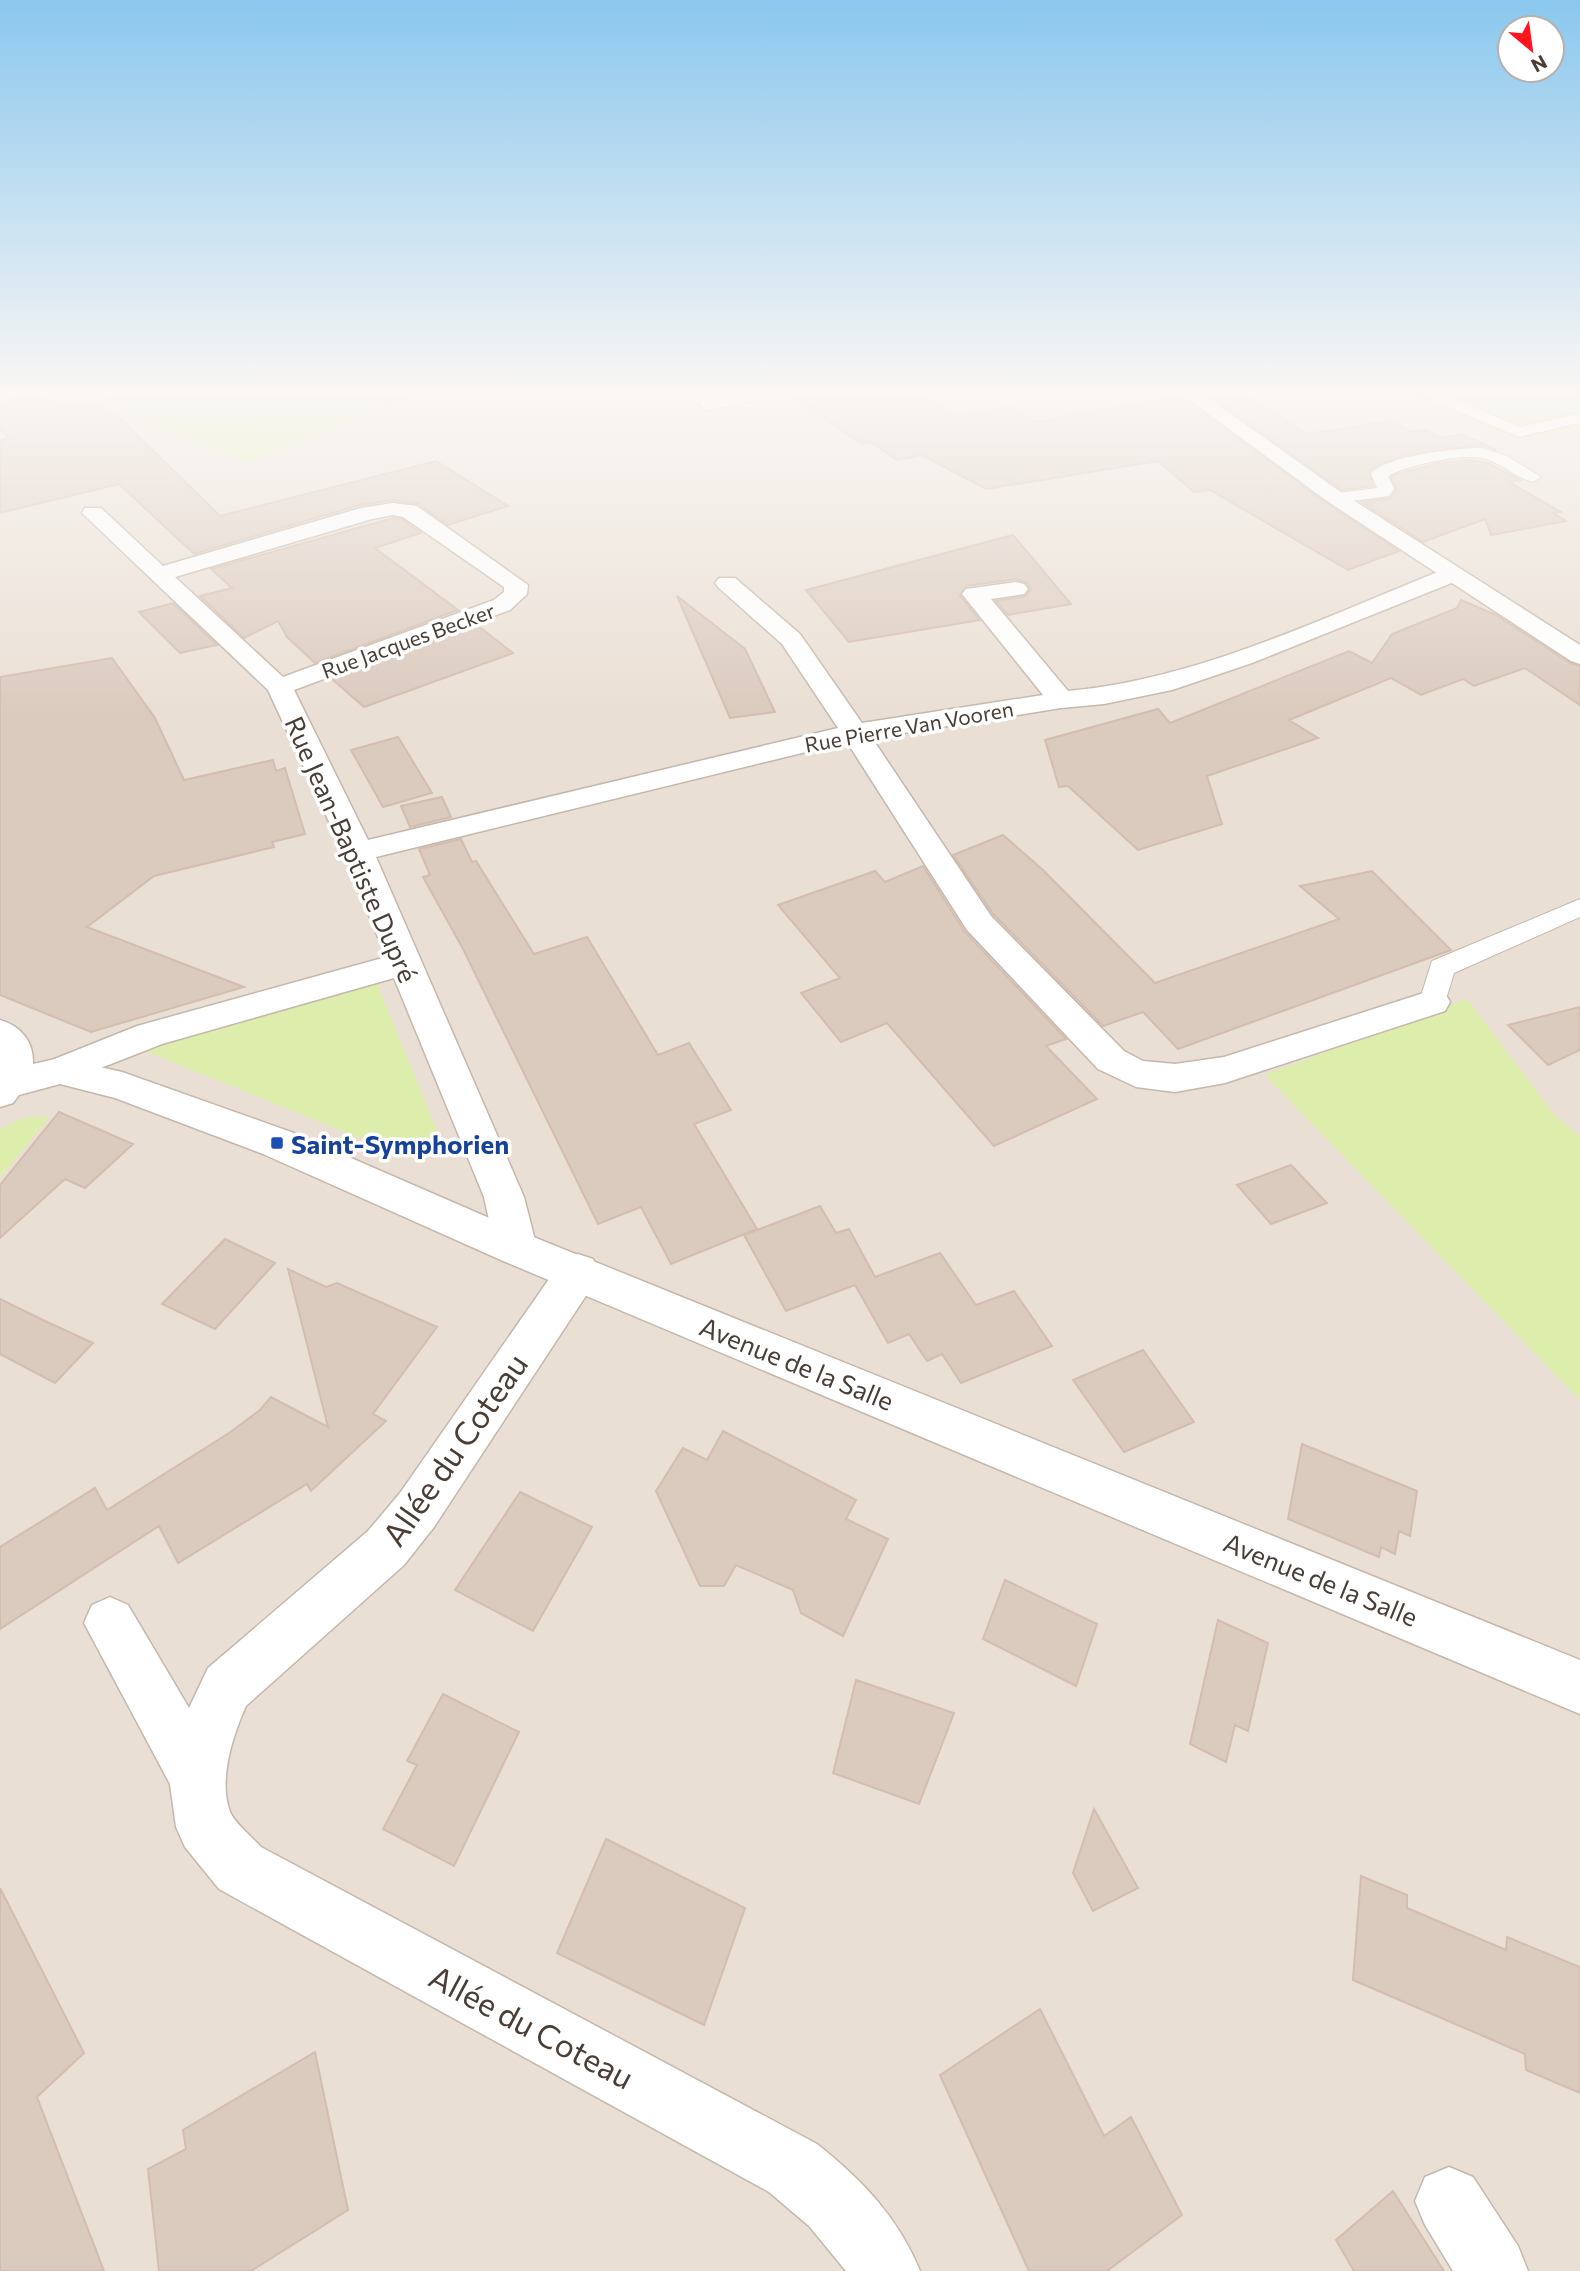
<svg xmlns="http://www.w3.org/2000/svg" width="1580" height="2271" font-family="Commissioner,sans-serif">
	<rect width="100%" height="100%" fill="#f5eee7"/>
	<path fill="#eadfd4" d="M0 395H112L107 398 247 463 418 395H1580V2271H0Z"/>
	<path fill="#ddedac" d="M112 395H418L247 463 159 427 106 398Z
		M1414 395H1580V427L1517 441Z
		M377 983 437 1131 431 1151 404 1156 140 1049Z
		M1467 999 1553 1113 1580 1137V1400L1265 1075Z
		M50 1116 0 1178V1129L24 1118Z"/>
	<path fill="#dbcabe" stroke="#d3bdae" stroke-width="2" d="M790 395H921L958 417 1009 407 1036 422 1181 396 1326 503 1399 551 1348 570 1210 490 1194 492 1158 461 986 489 922 455 897 460 870 442 862 444Z
		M1209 395H1245L1306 434 1393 421 1412 432 1426 430 1441 438 1462 434 1496 450 1483 445 1471 446 1406 455 1378 465 1369 472 1373 486 1342 490Z
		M21 396 92 408 98 406 123 421 220 516 436 461 508 506 448 525 419 504 393 500 360 505 194 554 119 484 0 513V440L9 438 0 429V405Z
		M1467 460 1488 463 1520 480 1509 482 1561 512 1553 513 1566 521 1491 535 1485 519 1423 542 1362 502 1391 498 1396 488 1391 477 1398 474 1439 463Z
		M393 518 402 519 421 533 375 548 458 610 315 663 287 637 278 621 244 638 200 596 232 588 211 569Z
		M1013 535 1071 604 1008 615 996 601 1026 596 1031 589 1026 582 1016 579 966 586 960 596 980 620 849 642 806 590Z
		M677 596 745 649 775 712 730 718Z
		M1461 600 1496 615 1570 663 1580 666V705L1525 668 1474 686 1463 679 1421 695 1391 678 1289 720 1318 738 1207 776 1222 824 1138 850 1068 786 1059 787 1045 740 1158 709 1170 723 1349 651 1372 663 1392 634 1457 608Z
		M173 603 217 645 180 653 139 612Z
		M477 625 513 653 364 707 332 679Z
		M112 658 155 718 184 780 273 760 276 771 285 768 305 834 272 842 274 847 154 876 87 927 244 987 91 1032 0 995V677Z
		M398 737 432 793 383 807 351 750Z
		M442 797 451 817 410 827 401 806Z
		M1003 835 1043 870 1155 983 1339 919 1300 886 1372 871 1451 950 1178 1049 1143 1012 1103 1026 993 914 953 855Z
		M461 839 472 862 476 861 534 954 587 937 658 1055 689 1043 731 1110 694 1124 757 1229 671 1264 641 1207 598 1224 462 947 423 877 430 875 419 849Z
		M923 866 965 932 1066 1039 1046 1046 1097 1099 994 1146 887 1023 841 1042 801 993 840 978 778 905 875 871 885 882Z
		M1580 1007V1050L1548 1065 1508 1025Z
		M59 1112 133 1144 85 1188 65 1179 0 1238V1185Z
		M1291 1165 1327 1203 1271 1224 1237 1185Z
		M820 1206 836 1233 849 1229 875 1277 940 1253 976 1305 1014 1291 1052 1346 961 1383 942 1354 927 1361 909 1334 888 1343 855 1285 786 1311 744 1235Z
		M225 1239 275 1263 215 1329 162 1304Z
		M288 1269 326 1287 337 1283 437 1327 373 1414 386 1421 311 1491 307 1484 178 1563 159 1526 0 1629V1547L95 1488 107 1510 229 1433 260 1410 271 1397 328 1427Z
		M0 1299 43 1320 93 1343 55 1383 0 1354Z
		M1143 1350 1194 1422 1124 1452 1073 1380Z
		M723 1431 856 1500 846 1519 888 1539 843 1636 801 1613 793 1590 736 1565 724 1586H700L656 1491 683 1448 707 1460Z
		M1302 1444 1417 1491 1410 1536 1399 1531 1395 1554 1381 1547 1379 1557 1288 1519Z
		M520 1492 592 1527 533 1631 455 1590Z
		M1005 1580 1097 1624 1076 1686 983 1639Z
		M1218 1620 1268 1643 1248 1731 1235 1725 1226 1762 1190 1744Z
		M856 1680 954 1713 919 1804 833 1773Z
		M443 1694 519 1732 454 1866 383 1829 417 1765 407 1761Z
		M1094 1809 1138 1888 1093 1911 1073 1873Z
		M606 1839 745 1908 704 2025 557 1953Z
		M1361 1876 1407 1895V1908L1506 1950 1507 1937 1580 1967V2093L1526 2070 1525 2054 1353 1980Z
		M0 1888 84 2053 37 2097 104 2271H0Z
		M1040 2009 1104 2136 1131 2117 1182 2215 1107 2271H1029L940 2075Z
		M315 2052 348 2210 251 2271H159L148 2169 186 2149 183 2130Z
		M1393 2191 1444 2271H1354L1336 2240Z"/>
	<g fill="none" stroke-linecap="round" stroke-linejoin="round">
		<g stroke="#c5b7ab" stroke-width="2">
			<path id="service" d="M1430 395H1450L1449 397 1520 427 1580 413V423L1519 437 1431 400Z
				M1482 448 1507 456 1541 477 1533 482C1517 478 1505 466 1489 460 1467 451 1409 465 1388 476L1394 489 1389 496 1337 503 1328 498 1337 493 1377 488 1371 474C1387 455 1457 448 1482 448Z
				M1580 899V917L1454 973 1443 1009 1433 1012 1423 1009 1419 1002 1432 961Z"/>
		</g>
		<g stroke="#c5b7ab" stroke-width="3">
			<path id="minor" d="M726 395H764L761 399 708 410 699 404 702 400Z
				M393 503 417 506 528 585 527 594 510 610 294 690 368 840 838 728 782 644 719 588 715 583 719 578H735L800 634 862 723 1043 695 966 599 962 594 966 589 1016 582 1024 584 1028 589 1024 594 991 599 1068 691C1199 679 1322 618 1443 570H1459L1463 575 1459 580 1252 663 1172 690 1104 704 1061 708 872 738 991 916 1124 1051 1143 1061 1175 1064 1224 1057 1433 990 1445 993 1450 1002 1445 1011 1225 1083 1175 1092 1136 1087 1098 1069 967 930 847 742 376 857 524 1197 537 1248 531 1260 516 1265 501 1260 495 1248 484 1197 394 978 162 1044 60 1084 47 1080 42 1071 47 1062 137 1026 386 957 343 852 268 690 82 513 85 508H101L163 566 361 508ZM393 515 403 517 504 587V592L494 600 283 677 175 577 372 519Z
				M578 1254 593 1259 599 1272 593 1285 434 1527 404 1565 246 1706C233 1735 217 1782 231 1814 237 1825 252 1837 261 1847L817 2144C862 2180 898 2217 920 2271H846L809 2226 769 2192 219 1889 185 1847 176 1827 170 1784 84 1623 92 1605 110 1597 128 1605 189 1708 208 1668 368 1531 400 1493 563 1259Z
				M1449 2167 1473 2177 1518 2246 1528 2271H1453L1425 2225 1415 2201 1425 2177Z"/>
		</g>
		<g stroke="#c5b7ab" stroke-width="3">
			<path id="tertiary" d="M1183 395H1204L1342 493 1580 645V664L1571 661 1327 501Z
				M0 1020C21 1026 34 1042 33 1064L60 1058 122 1072 291 1132 531 1236 1580 1660V1714L501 1260 263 1154 115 1098 60 1084 19 1095 13 1103 0 1107Z"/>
		</g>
		<use href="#service" fill="#fff" fill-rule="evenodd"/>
		<use href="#minor" fill="#fff" fill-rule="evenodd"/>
		<use href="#tertiary" fill="#fff" fill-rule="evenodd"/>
	</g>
	<linearGradient id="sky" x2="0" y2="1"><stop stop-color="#8ac7ee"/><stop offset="0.55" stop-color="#faf7f4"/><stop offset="1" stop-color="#faf7f4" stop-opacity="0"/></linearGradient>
	<rect width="1580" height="713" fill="url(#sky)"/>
	<rect fill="#1a4fb4" stroke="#fff" stroke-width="2.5" x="270" y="1136" width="14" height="14" rx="3.5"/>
	<g text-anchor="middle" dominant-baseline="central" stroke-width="7" stroke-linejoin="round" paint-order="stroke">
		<g font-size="21" fill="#493d35" stroke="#fff">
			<text transform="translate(408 640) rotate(-20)">Rue Jacques Becker</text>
			<text transform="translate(909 726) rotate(-10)">Rue Pierre Van Vooren</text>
		</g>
		<g font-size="26" fill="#493d35" stroke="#fff">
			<text transform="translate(352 849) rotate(66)">Rue Jean-Baptiste Dupré</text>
			<text transform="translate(797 1363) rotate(22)">Avenue de la Salle</text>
			<text transform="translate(1321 1579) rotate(22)">Avenue de la Salle</text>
		</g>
		<g font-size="26" font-weight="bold" fill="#164399" stroke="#fff" text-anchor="start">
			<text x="291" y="1143">Saint-Symphorien</text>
		</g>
		<g font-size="32" fill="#493d35" stroke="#fff">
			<text transform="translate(454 1449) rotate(-55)">Allée du Coteau</text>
			<text transform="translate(532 2026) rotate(28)">Allée du Coteau</text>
		</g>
	</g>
	<g transform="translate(1531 49) rotate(151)"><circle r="33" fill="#ffffff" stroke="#b6b1ae" stroke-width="2"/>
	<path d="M0-5L12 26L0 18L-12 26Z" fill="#ff141f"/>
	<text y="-10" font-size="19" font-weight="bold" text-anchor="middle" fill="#493d35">N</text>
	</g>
</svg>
